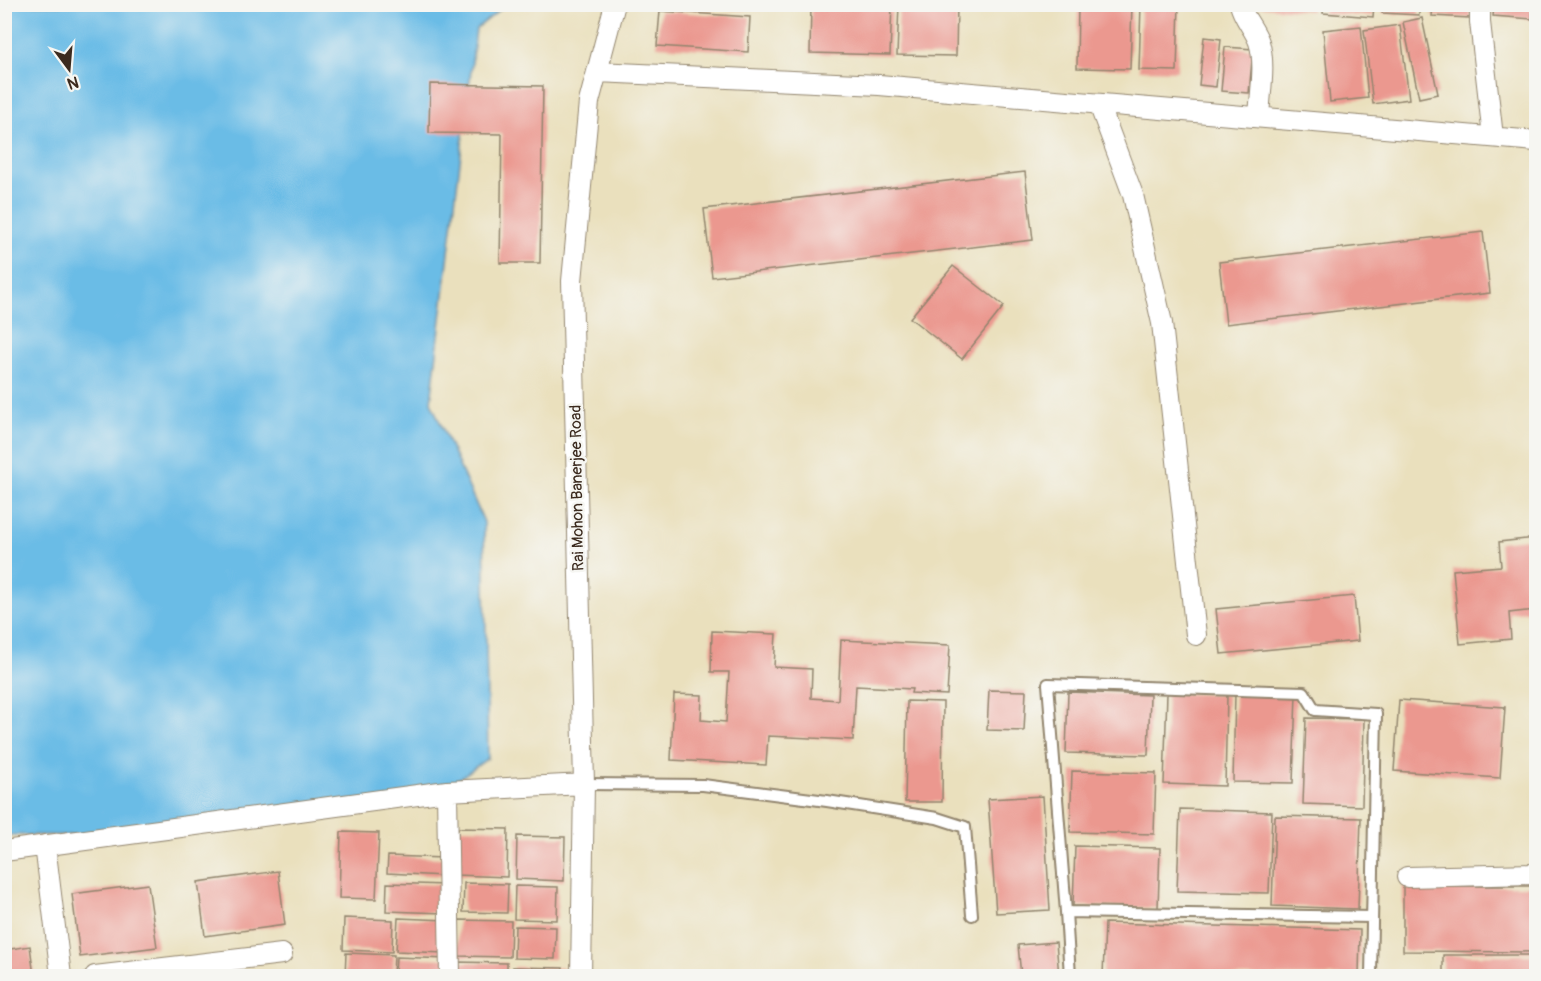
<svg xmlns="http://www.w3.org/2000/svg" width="1541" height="981" font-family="Pangolin,sans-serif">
	<rect width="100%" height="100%" fill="#f6f6f2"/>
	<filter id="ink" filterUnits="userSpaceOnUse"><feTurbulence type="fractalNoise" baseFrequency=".0167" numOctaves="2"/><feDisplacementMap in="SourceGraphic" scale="12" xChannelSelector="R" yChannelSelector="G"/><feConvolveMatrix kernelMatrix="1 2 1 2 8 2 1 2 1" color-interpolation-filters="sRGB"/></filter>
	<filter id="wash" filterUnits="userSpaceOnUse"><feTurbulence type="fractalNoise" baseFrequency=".008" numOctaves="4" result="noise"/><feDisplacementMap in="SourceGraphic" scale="24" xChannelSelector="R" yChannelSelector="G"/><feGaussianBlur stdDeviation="1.35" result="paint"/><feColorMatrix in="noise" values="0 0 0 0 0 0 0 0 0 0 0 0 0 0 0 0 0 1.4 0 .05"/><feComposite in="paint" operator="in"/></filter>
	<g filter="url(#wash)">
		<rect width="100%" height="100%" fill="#eae0bd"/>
		<path fill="#6abce6" stroke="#527382" stroke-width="1.5" d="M5 5H506L476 29 431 402 484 522 488 758 430 799 166 836 5 835Z"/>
		<g id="blocks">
			<path fill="#eb988f" d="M681 4H751V10L681 9Z
				M811 4H892L890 55 810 53Z
				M899 4H957L956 56 897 55Z
				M1078 4H1132L1130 69 1077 68Z
				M1141 4H1179L1177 71 1139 70Z
				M1253 4H1312V11L1253 6Z
				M1324 4H1374L1373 17 1323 13Z
				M1383 4H1419V15L1382 13Z
				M1433 5H1471L1470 18 1432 16Z
				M1494 5H1533L1532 19 1493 16Z
				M660 11 750 17 748 52 657 46Z
				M1422 18 1438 94 1419 98 1403 22Z
				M1400 25 1409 99 1373 104 1364 30Z
				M1361 26 1368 98 1330 102 1323 30Z
				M1204 37 1221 39 1216 87 1199 85Z
				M1225 47 1253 49 1249 93 1221 91Z
				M430 84 543 86 540 263H500L502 134 429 133Z
				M1025 172 1033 240 712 277 704 209Z
				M1483 232 1490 293 1226 324 1219 262Z
				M953 266 1004 306 962 359 910 318Z
				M1536 538V610L1509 613 1511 639 1460 644 1453 570 1501 566 1499 542Z
				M1354 596 1358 641 1221 654 1216 609Z
				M712 631 776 634 774 667 812 669 811 698 838 700 841 640 950 645 947 695 911 693 912 689 856 686 853 740 768 736 766 765 671 760 674 694 702 695 701 720 726 722 729 672H711Z
				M989 690 1026 691 1024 731 987 730Z
				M1068 692 1150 695 1148 755 1066 753Z
				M1167 693 1227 695 1225 786 1164 784Z
				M1235 693 1296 694 1293 783 1233 782Z
				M1399 700 1505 707 1500 778 1394 771Z
				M907 701 943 702 942 802H905Z
				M1306 718 1364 719 1362 806 1303 804Z
				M1072 771 1156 773 1154 834 1070 832Z
				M1043 796 1050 910 996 913 988 799Z
				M1180 809 1272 812 1269 893 1177 891Z
				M1275 816 1361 818 1358 909 1272 906Z
				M458 828 508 829 507 877 456 875Z
				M341 832 379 833 376 899 339 898Z
				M517 836 565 837 564 881 516 879Z
				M1075 846 1160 848 1158 908 1073 906Z
				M388 856 444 858 443 876 387 873Z
				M278 871 285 925 205 936 198 882Z
				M387 883 445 885 444 913 386 911Z
				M464 883 508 884 507 913 463 912Z
				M148 884 157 947 80 957 72 894Z
				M515 886 558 887 557 920 514 919Z
				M1403 886H1536V952L1403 951Z
				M344 918 393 920 392 952 343 950Z
				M398 918 446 920 445 953 396 951Z
				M458 920 511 921 510 957 457 956Z
				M1105 923 1360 930 1359 976H1103Z
				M515 926 556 927 555 959 514 958Z
				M1056 942 1059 976H1021L1018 945Z
				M30 946 34 976H4V950Z
				M346 953 394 955 393 976H345Z
				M1443 955H1536V976H1443Z
				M396 957 448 959 447 976H395Z
				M455 962 507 963V976H454Z
				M513 967 563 968 562 976H513Z"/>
		</g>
	</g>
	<g filter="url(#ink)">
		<use href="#blocks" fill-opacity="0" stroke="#92856e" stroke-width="1.5"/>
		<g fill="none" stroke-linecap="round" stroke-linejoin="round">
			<g stroke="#92856e" stroke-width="14">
				<path id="service" d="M584 784 703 785 827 801 937 818 965 827 972 915
					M1066 912 1048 684 1304 692 1315 710 1376 714 1371 976
					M1070 976 1066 912 1372 917"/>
			</g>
			<g stroke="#92856e" stroke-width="22">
				<path id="minor" d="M1240 4C1243 18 1254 28 1259 42 1266 64 1260 94 1259 117
					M1480 4V22L1493 137
					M597 72 879 85 1536 141
					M1099 104 1133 195 1162 323 1196 635
					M447 791 450 976
					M45 845 61 976
					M4 851 447 791 584 784
					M1407 877 1536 874
					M95 976 282 954
					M581 976 584 784 572 281 589 102 615 4"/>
			</g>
			<use href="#service" stroke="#fff" stroke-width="10"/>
			<use href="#minor" stroke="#fff" stroke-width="20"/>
		</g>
	</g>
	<g text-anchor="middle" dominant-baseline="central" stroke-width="5" stroke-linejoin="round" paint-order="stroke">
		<g font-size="16" fill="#3b2a1e" stroke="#f6f6f2">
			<text transform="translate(577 488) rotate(-91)">Rai Mohon Banerjee Road</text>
		</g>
	</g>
	<rect width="1541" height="981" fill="none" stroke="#f6f6f2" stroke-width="24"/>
	<g transform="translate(69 69) rotate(164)" stroke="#f6f6f2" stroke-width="4.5" paint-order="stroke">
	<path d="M0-4.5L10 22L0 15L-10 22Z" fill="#3b2a1e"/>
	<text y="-9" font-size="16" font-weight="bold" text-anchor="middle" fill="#3b2a1e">N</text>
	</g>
</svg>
